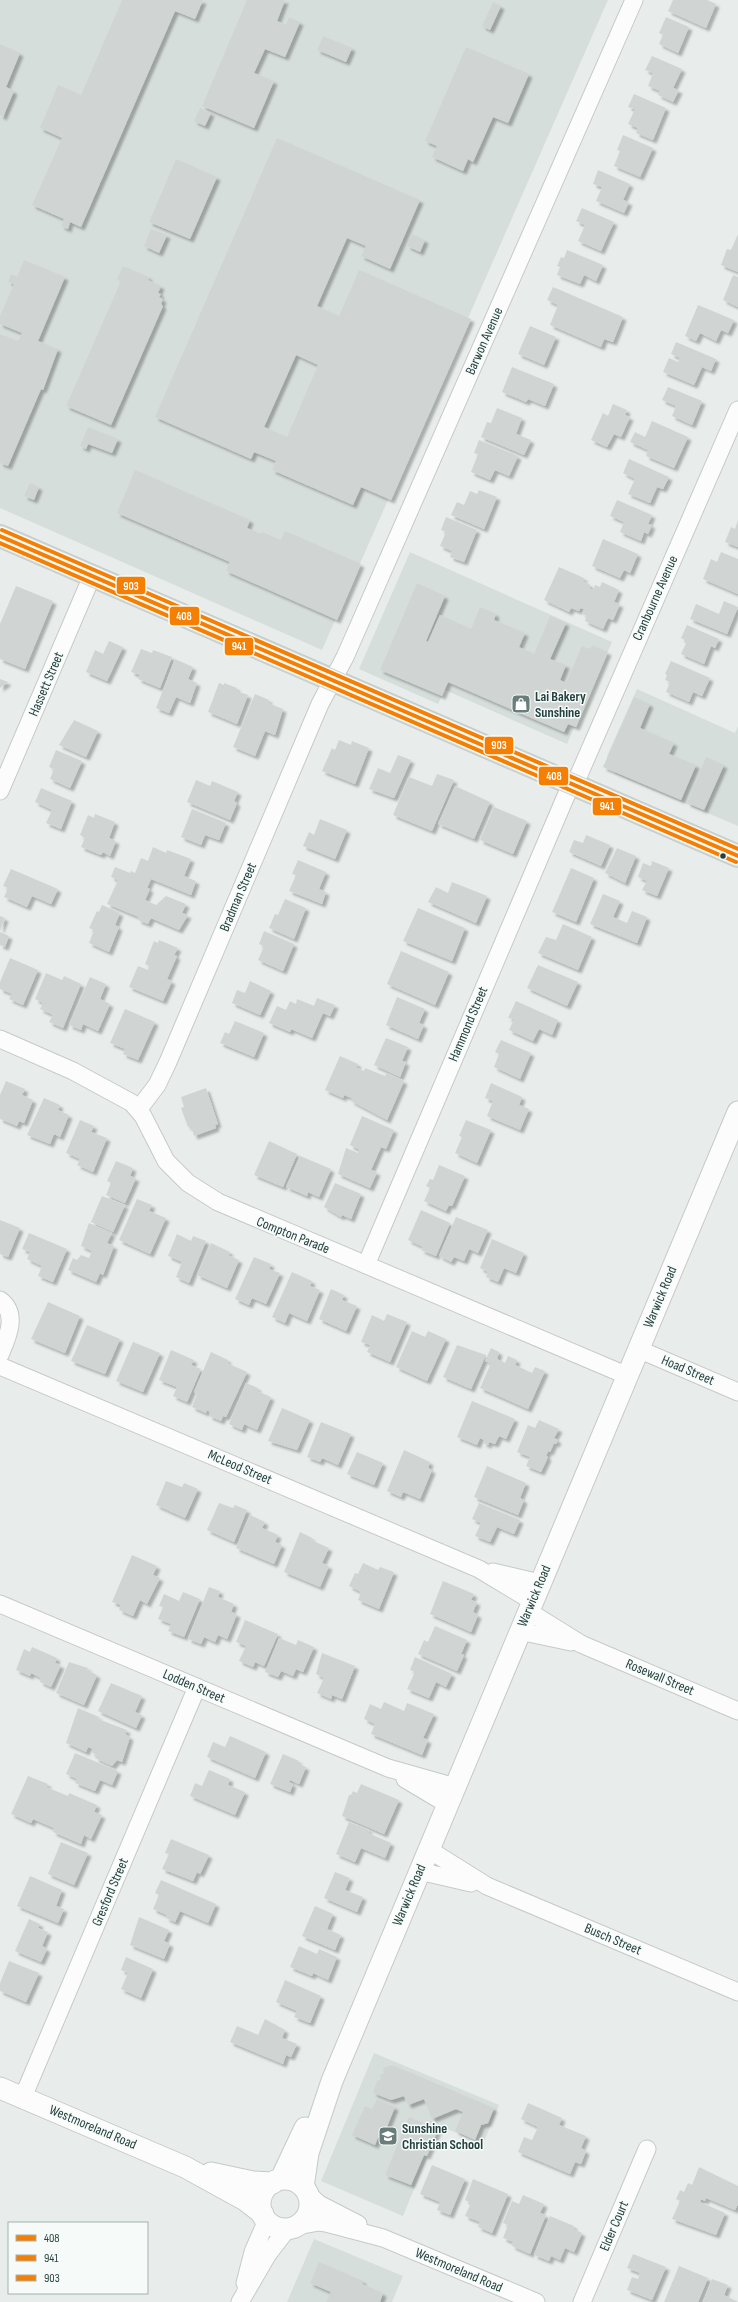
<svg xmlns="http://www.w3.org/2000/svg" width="738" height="2302" font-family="'Sofia Sans Condensed',sans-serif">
	<defs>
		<filter id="shadow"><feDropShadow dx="3.5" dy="3.5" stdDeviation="1" flood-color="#0004"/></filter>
	</defs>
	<rect width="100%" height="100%" fill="#e8edeb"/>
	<path fill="#d6dedc" d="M0 0H608L322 650 0 508Z
		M410 552 612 642 567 744 445 690 438 704 359 669Z
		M637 689 735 733 738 726V826L615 774 607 756Z
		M374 2053 499 2105 483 2144 440 2126 403 2216 321 2181Z
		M314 2239 403 2276 392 2302H287Z"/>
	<path fill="#d0d5d4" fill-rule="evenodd" filter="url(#shadow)" d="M122 0H203L195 19 175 11 81 227 70 222 68 229 61 226 64 219 32 205 62 138 40 128 58 85 81 95Z
		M247 0H285L277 21 286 25 289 17 300 22 285 57 265 49 254 73 274 81 254 128 202 106Z
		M673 0H707L716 4 706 28 668 11Z
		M493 2 501 6 490 30 482 26Z
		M666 17 689 27 678 53 659 44 663 35 659 33Z
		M323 36 352 48 346 62 317 50Z
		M0 44 20 53 6 87 14 91 3 117 0 115Z
		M466 47 529 74 508 123 493 117 473 162 468 159 463 171 432 157 437 146 425 141Z
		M652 56 682 69 673 88 679 90 673 102 658 95 660 91 648 86 653 73 645 70Z
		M634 94 666 108 653 140 636 133 638 128 628 124 635 109 628 107Z
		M200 108 211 113 205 126 194 121Z
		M623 135 653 148 640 177 614 166 620 151 617 150Z
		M277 138 420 200 390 269 361 256 366 246 347 238 317 306 339 316 359 270 471 319 391 500 361 487 353 505 272 470 276 461 254 452 251 459 155 417ZM296 355 318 365 287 437 264 427Z
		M176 159 217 177 190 239 149 222Z
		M598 170 630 184 623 200 629 202 624 213 596 201 602 187 593 184Z
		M582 208 614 222 601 251 578 241 585 225 576 221Z
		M151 229 167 235 159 253 144 246Z
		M412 234 425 240 420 252 407 246Z
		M738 234V272L721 265 727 249 731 250Z
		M567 250 603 265 596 281 584 275 580 284 557 275 560 267 557 266 561 257 564 258Z
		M24 260 65 277 38 341 58 349 43 390 41 389 8 466 0 463V334L18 341 22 333 0 324V316L14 284 8 282 11 274 17 277Z
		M123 266 149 277 148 280 161 286 158 293 161 294 159 297 163 299 161 304 163 306 111 425 66 406 121 281 117 279Z
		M733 275 738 277V307L723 300Z
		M553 287 623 317 613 342 604 339 601 347 550 325 558 305 547 300Z
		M698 305 734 320 728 333 721 330 716 341 700 333 696 341 685 336Z
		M530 326 556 337 544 365 518 354Z
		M676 342 716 359 711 371 702 367 694 385 663 372 669 358 678 362 680 358 671 354Z
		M512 367 554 384 545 406 528 399 526 402 502 392Z
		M668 387 702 401 692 425 672 416 676 406 662 400Z
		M613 404 627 410 625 415 630 417 621 437 614 434 607 447 591 440 603 413 608 416Z
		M497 408 522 418 516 434 531 440 524 455 481 437 487 422 491 423Z
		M652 421 688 437 674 468 646 456 648 450 630 442 635 432 645 437Z
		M88 427 118 439 112 453 88 444 86 449 80 446Z
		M479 440 518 456 509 476 495 470 490 480 471 472 478 454 474 453Z
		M629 459 669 477 663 489 657 487 650 503 628 494 635 479 623 473Z
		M135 470 250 520 247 528 261 534 262 532 281 540 285 531 361 564 337 620 226 571 230 562 117 513Z
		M30 483 39 487 34 500 24 496Z
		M479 490 497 497 484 529 451 515 457 502 464 505 470 491 477 494Z
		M617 500 652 515 648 524 652 525 648 534 644 532 641 541 620 532 624 522 610 516Z
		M446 517 477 530 464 562 450 557 452 551 440 546 446 532 441 530Z
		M738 520V547L725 542 731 527 735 529Z
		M603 539 638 554 630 573 624 570 620 578 592 566Z
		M721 552 738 559V594L703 579 711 559 717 562Z
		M559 567 584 578 583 581 590 585 589 588 593 590 595 585 600 587 602 582 619 590 614 602 620 604 613 620 608 618 603 629 585 621 587 616 582 614 584 609 580 608 579 611 571 608 569 612 544 600Z
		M417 583 445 596 426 641 428 642 440 615 471 629 480 607 496 614 494 620 525 633 519 647 534 654 550 616 566 623 550 659 566 665 560 680 566 683 582 646 590 649 592 645 608 652 576 727 568 724 564 732 448 682 442 696 380 670Z
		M16 586 53 601 25 669 0 659V624Z
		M724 601 738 607 727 634 690 619 696 604 719 614Z
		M687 625 719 639 715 648 711 646 704 664 681 654 687 641 681 638Z
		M109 641 123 647 107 681 86 672 95 650 103 654Z
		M141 649 152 653 153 650 172 657 160 688 138 679 140 675 131 672Z
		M175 659 193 667 188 679 197 683 190 703 176 697 169 713 156 708Z
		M671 661 710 678 702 696 693 692 689 702 666 692 670 682 665 680 667 675 665 674Z
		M0 679 8 682 0 688Z
		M219 683 224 685V683L237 688 236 691 248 695 237 724 208 712Z
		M255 694 269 700 268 703 283 709 275 735 265 731 255 756 233 747Z
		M634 697 650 704 640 728 674 743 669 754 696 765 681 800 603 767Z
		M74 720 98 731 86 757 59 745Z
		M339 740 351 745 352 741 369 748 355 784 322 771 332 748 335 750Z
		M56 750 82 761 70 788 50 779 54 769 49 767Z
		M398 755 411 760 394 798 369 789 378 768 390 773Z
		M706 757 724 765 704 810 687 803Z
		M437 774 454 780 432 831 393 815 409 777 432 786Z
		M196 780 210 786 212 781 238 792 234 801 237 803 230 820 187 802Z
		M455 786 490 802 474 839 438 824Z
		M41 788 72 801 61 829 46 823 52 810 35 802Z
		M494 807 527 821 513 854 480 840Z
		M192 809 226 823 219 840 205 835 201 845 181 837Z
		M95 814 115 822 109 838 116 841 110 856 103 852 101 855 81 847 85 838 80 835 88 815 94 818Z
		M320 819 347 830 335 859 303 846 309 832 314 835Z
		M586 835 610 845 601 866 569 852 574 840 583 843Z
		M153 847 166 853 167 850 191 859 184 876 196 881 191 895 151 879 147 888 150 889 145 900 156 905 166 896 186 904 182 913 188 915 179 930 151 918 148 924 138 920 139 917 107 904 118 880 111 877 115 867 130 873 131 871 135 873 141 858 148 861Z
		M617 848 636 856 625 883 605 873Z
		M298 860 326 872 319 889 326 892 322 904 289 891 296 875 292 874Z
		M652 861 669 868 657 896 642 890 647 881 638 877 643 863 651 866Z
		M571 868 594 878 576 922 552 912Z
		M11 869 58 889 51 904 32 896 27 907 4 897 8 888 3 886Z
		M452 882 487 896 476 923 428 902 436 887 448 893Z
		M603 894 620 901 613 917 627 923 632 911 647 917 637 943 590 924Z
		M285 899 306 908 294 939 269 928 275 914 278 915Z
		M102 905 120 913 115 925 119 927 109 952 89 943 94 930 89 928 97 911 99 912Z
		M418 908 465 928 452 961 403 941Z
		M0 916 5 918 0 931Z
		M563 924 592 937 578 970 538 953 546 937 556 940Z
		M264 931 294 944 283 971 258 960 264 946 259 944Z
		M0 932 9 936 5 947 0 945Z
		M159 940 178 948 174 955 177 956 167 979 172 981 163 1001 129 987 138 966 148 970 149 966 145 964 154 941 158 943Z
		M401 951 449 972 435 1005 387 984Z
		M10 958 38 970 23 1005 9 999 12 994 0 989V982Z
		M538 965 578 982 567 1006 527 988Z
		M46 973 62 980 64 976 81 984 63 1028 49 1022 53 1015 40 1009 43 1003 35 999Z
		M90 977 106 984 100 999 110 1004 98 1031 83 1024 81 1030 69 1025Z
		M250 981 271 991 260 1015 232 1003 237 990 245 993Z
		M397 997 425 1009 419 1023 424 1025 418 1039 386 1025Z
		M317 998 335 1005 330 1016 323 1013 312 1038 291 1029 290 1032 269 1023 277 1006 286 1010 290 1001 296 1004 297 999 314 1006Z
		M516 1001 558 1020 552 1035 539 1029 533 1041 509 1030 514 1019 508 1018Z
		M125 1009 155 1022 138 1060 123 1054 125 1049 110 1043Z
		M235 1021 264 1033 254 1057 220 1043 225 1032 229 1034Z
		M386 1038 408 1047 402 1061 406 1062 400 1077 374 1065Z
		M501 1040 531 1053 520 1079 494 1067 499 1054 495 1052Z
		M340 1056 358 1064 356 1067 364 1071 365 1068 385 1076 386 1073 404 1081 387 1120 351 1101 352 1098 344 1095 343 1098 325 1090Z
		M6 1081 25 1089 22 1095 33 1100 24 1123 19 1121 17 1126 0 1119V1095Z
		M491 1083 522 1097 519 1105 529 1109 520 1130 487 1116 493 1101 485 1098Z
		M206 1088 218 1124 215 1125 216 1128 194 1136 191 1126 188 1127 181 1108 184 1107 181 1097Z
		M44 1098 60 1105 58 1110 69 1115 60 1137 54 1134 50 1144 27 1135Z
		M362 1116 394 1130 386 1149 381 1147 371 1170 377 1172 370 1188 338 1174 346 1148 358 1153 360 1150 350 1145Z
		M80 1120 94 1126 91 1132 107 1138 93 1172 77 1165 80 1159 66 1153Z
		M466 1120 491 1130 477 1163 455 1153 462 1137 459 1136Z
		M269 1141 297 1154 283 1187 254 1175Z
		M300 1156 331 1169 319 1197 308 1192 307 1196 286 1187Z
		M116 1161 133 1168 130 1176 136 1178 125 1203 106 1195 111 1183 107 1181Z
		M439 1165 465 1176 452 1206 449 1205 446 1211 424 1201 430 1188 426 1186 430 1179 433 1180Z
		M335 1183 361 1194 351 1219 342 1215 341 1217 324 1207Z
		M102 1196 125 1205 113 1232 91 1222Z
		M137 1199 152 1205 149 1211 166 1218 150 1254 119 1240Z
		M421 1210 450 1223 436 1256 421 1250 423 1247 408 1240Z
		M456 1217 488 1230 478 1253 469 1249 464 1261 454 1257 451 1262 439 1256Z
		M0 1220 20 1228 8 1257 0 1254Z
		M89 1223 112 1233 107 1243 114 1246 103 1275 100 1273 96 1282 68 1270 73 1258 77 1260 81 1255 89 1258 92 1251 81 1246Z
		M29 1233 67 1249 53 1282 38 1276 42 1266 27 1259 30 1252 22 1249Z
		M177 1234 191 1241 193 1236 206 1241 189 1283 176 1277 182 1262 168 1256Z
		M492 1239 524 1253 516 1273 504 1268 498 1282 486 1277 488 1272 480 1268Z
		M211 1243 230 1252 228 1255 239 1260 227 1288 197 1275Z
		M254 1257 271 1264 269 1269 280 1273 266 1304 252 1298 249 1305 235 1299Z
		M292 1272 312 1281 310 1286 320 1290 307 1321 289 1313 285 1323 272 1317Z
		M331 1289 344 1295 342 1300 357 1306 346 1331 319 1319Z
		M48 1302 80 1316 65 1353 31 1339Z
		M387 1314 407 1322 390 1362 367 1352 370 1345 361 1342 372 1315 384 1321Z
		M87 1325 120 1339 105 1374 71 1361Z
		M412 1331 425 1337 428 1331 446 1339 427 1381 396 1367Z
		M133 1342 160 1353 143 1392 116 1381Z
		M457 1345 486 1355 471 1389 443 1377Z
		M491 1348 499 1352 497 1359 505 1363 508 1356 517 1360 515 1365 532 1373 535 1367 545 1371 528 1409 480 1388 491 1363 485 1361Z
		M171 1350 194 1360 191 1365 201 1369 187 1402 173 1396 177 1387 159 1380Z
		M211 1352 228 1360 227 1363 247 1372 226 1417 223 1416 221 1421 209 1416 210 1412 207 1410 206 1413 192 1407 197 1394 194 1392Z
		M246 1383 258 1388 257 1391 271 1397 257 1430 244 1424 242 1430 229 1424Z
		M472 1401 515 1419 506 1439 499 1436 495 1444 489 1442 488 1445 483 1443 484 1440 480 1438 477 1445 457 1437Z
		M282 1408 310 1420 297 1450 268 1441Z
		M539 1420 559 1429 554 1438 558 1440 556 1444 554 1443 550 1452 548 1451 546 1456 548 1457 541 1472 526 1466 530 1457 517 1452 528 1425 535 1428Z
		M321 1422 351 1434 338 1465 322 1458 320 1462 307 1457Z
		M404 1450 430 1462 428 1468 432 1470 420 1499 403 1492 401 1497 387 1491Z
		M357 1452 383 1463 374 1485 347 1474Z
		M487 1466 526 1483 520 1498 524 1500 518 1515 474 1497Z
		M166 1481 182 1487 184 1483 198 1489 185 1518 156 1505Z
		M219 1503 233 1508 235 1505 247 1510 234 1542 207 1530Z
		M479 1503 520 1520 514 1534 497 1527 490 1542 475 1536 481 1523 472 1519Z
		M250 1515 265 1522 262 1528 278 1535 275 1542 282 1545 274 1564 236 1548Z
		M300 1532 312 1538 311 1540 329 1548 322 1563 329 1566 320 1587 284 1572Z
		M132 1555 157 1566 153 1575 160 1578 147 1604 140 1600 133 1616 119 1610 121 1605 112 1602Z
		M363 1563 378 1570 380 1567 394 1572 379 1609 358 1600 361 1592 349 1586 355 1573 358 1574Z
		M443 1581 474 1594 471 1600 477 1602 473 1612 478 1615 471 1632 430 1614Z
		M209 1587 220 1591 218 1597 234 1604 231 1612 237 1614 227 1639 218 1635 215 1642 204 1637 201 1644 188 1639Z
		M183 1592 200 1599 184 1637 168 1631 171 1624 158 1619 163 1607 159 1606 164 1594 179 1601Z
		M245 1620 278 1634 264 1666 255 1662 253 1667 239 1661 246 1646 236 1642Z
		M435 1626 467 1640 461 1654 464 1655 457 1671 418 1654 424 1640 428 1642Z
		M279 1638 296 1645 298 1640 314 1647 303 1672 296 1669 293 1676 281 1671 278 1677 265 1672Z
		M32 1647 57 1658 55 1663 61 1665 51 1687 40 1682 41 1678 31 1673 30 1676 16 1670 24 1649 30 1652Z
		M322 1653 355 1666 342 1699 332 1695 331 1699 317 1693 324 1678 316 1674Z
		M415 1657 452 1674 446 1687 436 1682 429 1698 407 1689 415 1672 410 1670Z
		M69 1662 88 1668 87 1670 97 1675 84 1705 56 1693Z
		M111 1683 142 1696 135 1712 142 1715 136 1728 98 1711Z
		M384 1702 404 1711 407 1703 434 1714 423 1738 428 1740 422 1755 371 1734 375 1724 364 1719 370 1704 381 1709Z
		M78 1708 99 1717 98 1719 127 1730 125 1734 130 1737 122 1762 117 1760 112 1766 95 1758 97 1755 91 1752 93 1749 88 1747 86 1752 66 1743Z
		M230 1736 266 1752 255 1778 207 1757 213 1742 225 1747Z
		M75 1753 118 1771 112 1785 100 1780 95 1791 75 1783 77 1779 66 1774Z
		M283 1754 299 1761 297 1763 306 1767 299 1784 290 1780 289 1782 293 1784 290 1792 270 1784Z
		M209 1770 230 1779 228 1785 245 1792 235 1815 190 1796 195 1783 202 1786Z
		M28 1776 48 1784 46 1787 68 1796 69 1793 97 1805 94 1812 102 1815 91 1839 84 1835 81 1844 53 1832 54 1828 33 1819 31 1823 11 1814Z
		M361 1784 399 1800 384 1834 342 1816 349 1795H351L353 1791 357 1793Z
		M349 1822 369 1830 368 1833 391 1843 385 1858 361 1848 355 1862 336 1854Z
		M171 1839 209 1855 200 1874 197 1872 193 1881 162 1869 169 1854 165 1853Z
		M61 1842 88 1853 74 1885 48 1874Z
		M335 1872 350 1878 345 1890 363 1897 357 1912 324 1898Z
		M30 1876 62 1890 56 1906 64 1909 58 1923 17 1906Z
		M161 1880 216 1904 208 1923 180 1911 175 1922 166 1918 167 1915 153 1909 159 1895 155 1893Z
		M315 1906 333 1914 327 1929 341 1935 335 1950 302 1936Z
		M139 1917 169 1930 164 1941 170 1944 164 1959 130 1945Z
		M29 1919 40 1924 38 1928 48 1932 42 1946 47 1949 41 1962 15 1951Z
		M299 1946 317 1954 319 1949 337 1957 328 1980 313 1973 312 1976 290 1967Z
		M126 1957 153 1969 141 1998 121 1989 128 1973 121 1970Z
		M9 1961 39 1973 26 2002 0 1991V1983Z
		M285 1980 321 1996 310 2023 294 2017 297 2011 276 2002Z
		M265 2019 285 2030 282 2038 297 2044 291 2057 286 2055 283 2064 230 2042 237 2026 258 2035Z
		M392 2065 494 2108 488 2123 481 2125 475 2140 455 2131 463 2112 456 2109 432 2119 424 2099 408 2105 404 2096 391 2100 373 2093 377 2081 381 2079 380 2075 384 2073 383 2068Z
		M377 2099 395 2107 382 2139 378 2137 375 2145 352 2135 365 2106 372 2109Z
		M528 2103 562 2118 559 2125 586 2136 581 2148 586 2151 581 2164 575 2162 570 2174 518 2152 524 2137 532 2140 538 2127 521 2119Z
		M409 2117 428 2125 430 2121 440 2125 427 2156 424 2155 411 2185 385 2175Z
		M432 2165 465 2179 450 2215 437 2210 440 2202 420 2194Z
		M699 2167 738 2186V2204L735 2210 706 2198 705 2201 701 2199 700 2202 725 2213 716 2235 672 2219 680 2201 676 2199 680 2190 684 2192 688 2183 692 2185Z
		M473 2179 508 2194 492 2233 478 2227 480 2222 465 2216 471 2203 465 2200Z
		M523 2195 544 2204 540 2213 546 2215 530 2254 512 2246 513 2242 503 2238 508 2225 503 2223 512 2201 519 2204Z
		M550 2216 574 2226 573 2229 582 2233 574 2252 565 2248 560 2260 551 2256 549 2261 534 2255Z
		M633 2254 666 2267 652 2300 627 2290 632 2277 638 2279 640 2273 627 2268Z
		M319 2262 363 2281 362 2284 383 2293 380 2302H326L331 2292 310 2283Z
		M679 2266 708 2278 698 2302H664Z
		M712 2279 728 2285 724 2295 738 2302H703Z"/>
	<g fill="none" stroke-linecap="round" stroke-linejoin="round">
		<g stroke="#c5cac8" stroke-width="19">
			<path id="minor" d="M574 786 738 410
				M0 791 92 576
				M0 1039 73 1071 132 1103 143 1116 166 1161 188 1183 218 1202 628 1376
				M138 1110 157 1085 168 1062 320 704 345 657 634 0
				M366 1265 571 784
				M0 1300C19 1314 7 1338 0 1355
				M638 1349 738 1392
				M0 1366 479 1569 532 1601
				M493 1572 540 1583
				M0 1604 388 1768 455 1787
				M528 1611 581 1644 738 1711
				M519 1631 571 1642
				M405 1779 447 1804
				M428 1849 487 1886 738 1992
				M419 1871 471 1883
				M23 2097 197 1687
				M308 2194 319 2204 358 2224
				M297 2226 319 2222 326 2223 383 2238 536 2302
				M245 2283 253 2252 267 2220
				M240 2302 268 2254 288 2228
				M582 2302 647 2149"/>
		</g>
		<g stroke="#c5cac8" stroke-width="23">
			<path id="tertiary" d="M0 2088 185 2167 245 2200 263 2214
				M211 2173 253 2182 273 2183
				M281 2179 305 2128
				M260 2204a25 25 0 1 1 50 0a25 25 0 1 1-50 0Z
				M303 2187 308 2153 332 2081 738 1112"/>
		</g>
		<g stroke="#c3cbca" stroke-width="24">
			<path id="primary" d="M0 536 738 856"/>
		</g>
		<use href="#minor" stroke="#fcfcfc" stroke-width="17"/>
		<use href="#tertiary" stroke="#fcfcfc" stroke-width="21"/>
		<use href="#primary" stroke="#cfd7d7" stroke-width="22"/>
		<g stroke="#f6fbf9" stroke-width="7">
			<path id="bus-1" d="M0 536 738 856"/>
		</g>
		<g stroke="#f6fbf9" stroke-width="7">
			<path id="bus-2" d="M0 543 736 862"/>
		</g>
		<g stroke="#f6fbf9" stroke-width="7">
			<path id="bus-3" d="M2 530 738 849"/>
		</g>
		<use href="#bus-1" stroke="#f47f03" stroke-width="4"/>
		<use href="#bus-2" stroke="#f47f03" stroke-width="4"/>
		<use href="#bus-3" stroke="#f47f03" stroke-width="4"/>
	</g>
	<defs>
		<g id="shop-square" transform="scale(1)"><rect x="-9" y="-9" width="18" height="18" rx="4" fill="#697d7b" stroke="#f6fbf9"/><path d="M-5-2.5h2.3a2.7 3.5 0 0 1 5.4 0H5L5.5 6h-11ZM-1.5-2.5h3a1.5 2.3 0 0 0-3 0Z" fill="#fff"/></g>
		<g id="school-square" transform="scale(1)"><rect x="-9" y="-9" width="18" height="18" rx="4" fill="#697d7b" stroke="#f6fbf9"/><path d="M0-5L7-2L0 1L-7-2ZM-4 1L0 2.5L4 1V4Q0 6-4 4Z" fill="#fff"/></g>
	</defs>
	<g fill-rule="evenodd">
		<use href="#shop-square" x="521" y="704"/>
		<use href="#school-square" x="388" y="2136"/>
	</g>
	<circle fill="#24413f" stroke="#f6fbf9" stroke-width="1.5" cx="723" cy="856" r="3.5"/>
	<g text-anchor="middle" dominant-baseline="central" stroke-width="3" stroke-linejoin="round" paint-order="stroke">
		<g font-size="14" fill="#24413f" stroke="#f6fbf9">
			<text transform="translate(484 341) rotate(-66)">Barwon Avenue</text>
			<text transform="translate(655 598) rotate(-66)">Cranbourne Avenue</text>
			<text transform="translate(46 684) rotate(-67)">Hassett Street</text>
			<text transform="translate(238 897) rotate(-67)">Bradman Street</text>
			<text transform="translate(468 1024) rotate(-67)">Hammond Street</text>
			<text transform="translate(293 1235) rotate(22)">Compton Parade</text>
			<text transform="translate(660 1297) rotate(-67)">Warwick Road</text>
			<text transform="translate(688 1370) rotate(23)">Hoad Street</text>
			<text transform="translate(240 1467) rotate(23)">McLeod Street</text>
			<text transform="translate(534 1596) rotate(-67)">Warwick Road</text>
			<text transform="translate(660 1677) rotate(23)">Rosewall Street</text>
			<text transform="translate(194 1686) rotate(23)">Lodden Street</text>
			<text transform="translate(110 1892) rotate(-67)">Gresford Street</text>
			<text transform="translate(409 1895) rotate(-67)">Warwick Road</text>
			<text transform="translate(613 1939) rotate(23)">Busch Street</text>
			<text transform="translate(93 2127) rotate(23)">Westmoreland Road</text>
			<text transform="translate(614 2226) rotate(-67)">Elder Court</text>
			<text transform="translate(459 2270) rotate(23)">Westmoreland Road</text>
		</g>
		<g font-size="14" font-weight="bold" fill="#24413f" stroke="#f6fbf9" text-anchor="start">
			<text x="535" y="696">Lai Bakery<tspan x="535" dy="16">Sunshine</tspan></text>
			<text x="402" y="2128">Sunshine<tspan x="402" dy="16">Christian School</tspan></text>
		</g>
	</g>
	<g stroke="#f6fbf9" stroke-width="1.5">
		<rect x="116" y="576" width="30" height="19" rx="4" fill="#f47f03"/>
		<rect x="169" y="606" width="31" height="20" rx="4" fill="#f47f03"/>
		<rect x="224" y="637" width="30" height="19" rx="4" fill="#f47f03"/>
		<rect x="484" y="736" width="30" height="19" rx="4" fill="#f47f03"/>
		<rect x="538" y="766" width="31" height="20" rx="4" fill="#f47f03"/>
		<rect x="592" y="797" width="30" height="19" rx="4" fill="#f47f03"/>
	</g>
	<g font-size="11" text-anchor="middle" font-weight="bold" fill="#fff">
		<text x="131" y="590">903</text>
		<text x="184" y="620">408</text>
		<text x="239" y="650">941</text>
		<text x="499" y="749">903</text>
		<text x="554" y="780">408</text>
		<text x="607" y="810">941</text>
	</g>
	<rect x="8" y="2222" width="140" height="72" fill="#f6fbf9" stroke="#a2b1af"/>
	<rect x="16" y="2235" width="20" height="6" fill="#f47f03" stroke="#a2b1af"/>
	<text x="44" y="2242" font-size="12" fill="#24413f">408</text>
	<rect x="16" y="2255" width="20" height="6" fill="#f47f03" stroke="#a2b1af"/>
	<text x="44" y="2262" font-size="12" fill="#24413f">941</text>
	<rect x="16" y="2275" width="20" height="6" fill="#f47f03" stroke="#a2b1af"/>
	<text x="44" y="2282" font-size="12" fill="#24413f">903</text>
</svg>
